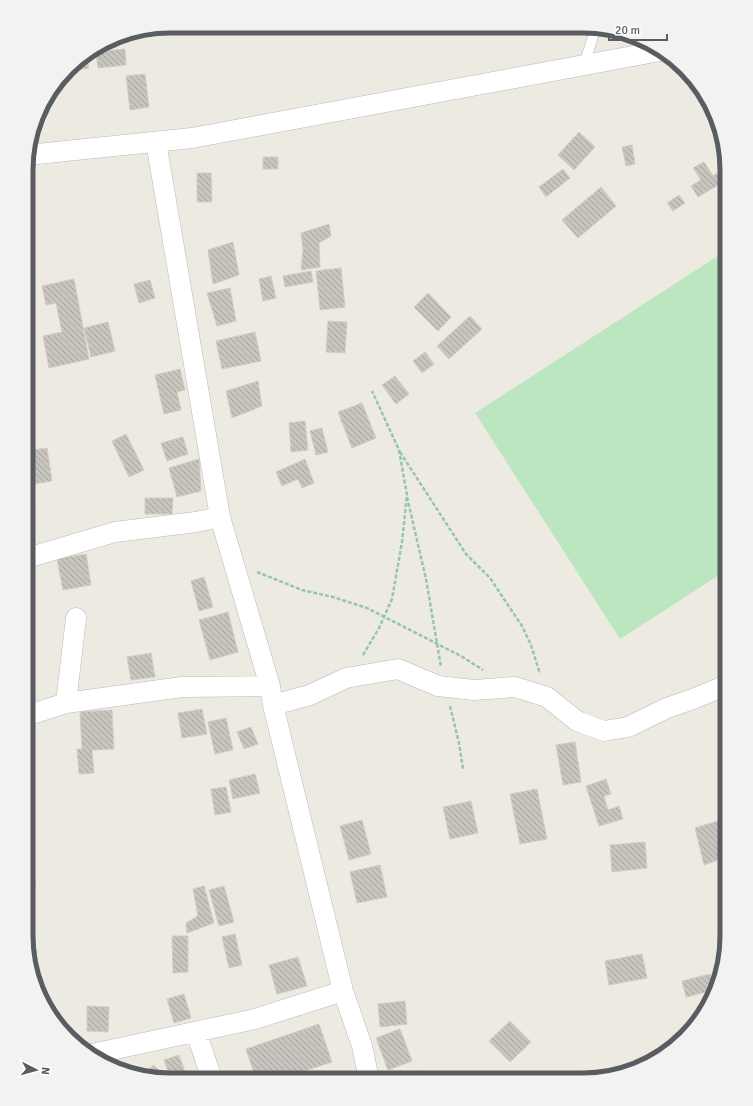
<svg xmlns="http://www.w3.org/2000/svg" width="753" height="1106" font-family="Signika,sans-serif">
	<defs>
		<pattern id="building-back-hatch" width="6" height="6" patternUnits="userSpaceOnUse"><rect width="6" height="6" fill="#c8c5be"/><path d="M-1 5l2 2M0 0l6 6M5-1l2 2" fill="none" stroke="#a5a39e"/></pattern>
	</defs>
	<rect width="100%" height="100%" fill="#edebe1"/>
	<path fill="#bce6bf" d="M727 250V570L620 639 475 413Z"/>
	<path fill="url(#building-back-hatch)" stroke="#d2cdbf" d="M551 27H583L553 34Z
		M125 49 126 65 98 68 96 52Z
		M86 55 89 68 67 72 75 62Z
		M145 74 149 107 130 110 126 76Z
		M579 132 595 147 574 170 558 155Z
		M632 145 635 164 626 166 622 147Z
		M263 157H278V169H263Z
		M704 162 713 176 718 173 723 182 698 197 691 186 701 180 693 168Z
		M563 169 570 178 546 197 539 187Z
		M197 173H211L212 202H197Z
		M601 187 616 206 578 238 562 220Z
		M27 195H29L32 225H27Z
		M679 195 685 203 673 211 667 203Z
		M329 224 331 236 319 243 320 267 301 270 303 249 301 233Z
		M233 242 239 275 213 284 208 250Z
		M341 268 345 307 320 310 316 271Z
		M311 271 313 282 285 287 283 276Z
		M271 276 276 298 263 301 259 279Z
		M74 279 89 359 49 368 43 336 62 332 56 303 46 305 42 286Z
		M150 280 155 298 139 303 134 284Z
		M230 288 236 321 217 326 207 293Z
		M428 293 451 317 438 331 414 307Z
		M30 315 35 332 27 335V316Z
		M470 316 482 329 449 359 437 346Z
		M328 321 347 322 345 353 326 352Z
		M108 322 115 351 91 357 84 328Z
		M255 332 261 361 222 369 216 341Z
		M425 352 434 364 422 373 413 361Z
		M180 369 185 390 177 392 181 410 164 414 155 375Z
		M395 376 409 394 396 404 382 385Z
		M258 381 262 406 232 418 226 391Z
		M362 403 376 438 352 448 338 412Z
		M305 421 308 450 291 452 289 423Z
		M322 428 328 452 316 455 310 431Z
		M126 434 144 470 129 477 112 441Z
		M183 437 188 454 167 461 161 443Z
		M47 448 52 481 27 485V451Z
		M199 459 201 491 177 497 169 468Z
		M305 459 314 483 302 488 298 479 282 486 276 472Z
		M145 498H173L172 514H145Z
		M86 554 91 585 63 590 57 559Z
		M204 577 213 607 199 611 191 581Z
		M228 612 238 652 210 660 199 620Z
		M151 653 155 677 131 680 127 657Z
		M26 672 31 675 26 684Z
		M202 709 207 734 182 738 178 713Z
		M112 710 114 749 92 750 94 773 79 774 77 749H82L80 712Z
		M226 718 233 750 215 754 208 722Z
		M251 727 258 744 244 749 237 732Z
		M575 742 581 782 563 785 556 745Z
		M255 774 260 793 233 799 229 780Z
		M606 779 611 794 604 796 608 810 619 806 623 819 599 826 586 786Z
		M226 787 231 812 215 815 211 789Z
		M537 789 547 839 520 844 510 794Z
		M471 801 478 833 450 839 443 807Z
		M724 819 727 857 704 865 695 828Z
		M362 820 371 854 349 860 340 826Z
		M645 842 647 868 612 872 610 845Z
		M31 861 36 887 26 889V862Z
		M380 865 387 897 357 903 350 872Z
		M204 886 214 923 187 933 186 923 198 916 193 889Z
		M224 886 234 922 219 926 209 890Z
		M32 933 37 953 31 955 26 934Z
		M727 933V945L723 956 717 935Z
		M235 934 242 965 229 968 222 937Z
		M172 936H188V972L173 973Z
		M642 954 647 978 609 985 605 961Z
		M298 957 307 986 277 994 269 965Z
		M710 974 713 986 711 991 686 997 682 981Z
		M184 994 191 1018 174 1023 167 999Z
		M405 1001 407 1024 380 1027 378 1004Z
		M87 1006 109 1007 108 1032 87 1031Z
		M510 1021 531 1042 510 1062 489 1041Z
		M319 1024 332 1062 280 1079H256L246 1049Z
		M400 1029 412 1061 388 1070 376 1038Z
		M179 1055 186 1075 175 1079H171L164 1060Z
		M153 1065 164 1074 159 1079H152L144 1076Z
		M420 1071 422 1080 397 1079V1075Z"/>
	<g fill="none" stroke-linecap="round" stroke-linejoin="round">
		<g stroke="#b6b9be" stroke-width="11">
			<path id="lane" d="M584 65 596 27"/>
		</g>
		<g stroke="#b6b9be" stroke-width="21">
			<path id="street" d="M156 142 220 517 270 686 273 705 343 991 362 1046 369 1079
				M27 155 192 138 660 51
				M27 558 115 532 196 522 220 517
				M66 703 76 618
				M273 705 310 695 346 678 398 669 438 686 474 690 515 687 547 697 577 721 604 731 628 727 667 708 693 699 727 685
				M26 716 66 703 182 687 270 686
				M196 1032 212 1079
				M92 1054 255 1019 343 991"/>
		</g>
		<path stroke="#95c7a7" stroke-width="2.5" stroke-dasharray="4 2" stroke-linecap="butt" d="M400 452 466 554 490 578 522 626 531 645 540 674
			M407 497 426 579 441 667
			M257 572 302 590 333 597 367 608 461 656 483 670
			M363 655 379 628 392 599 402 542 407 495 399 450 372 391
			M450 706 459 743 463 769"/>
		<use href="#lane" stroke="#fff" stroke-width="10"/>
		<use href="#street" stroke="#fff" stroke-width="20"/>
	</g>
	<path d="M0 0H753V1106H0ZM170 33H583A137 137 0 0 1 720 170V936A137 137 0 0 1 583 1073H170A137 137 0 0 1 33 936V170A137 137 0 0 1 170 33Z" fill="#f2f2f2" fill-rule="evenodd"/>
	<path fill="none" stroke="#595d62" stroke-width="5" d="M170 33H583A137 137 0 0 1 720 170V936A137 137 0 0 1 583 1073H170A137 137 0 0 1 33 936V170A137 137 0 0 1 170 33Z"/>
	<g transform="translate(36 1070) rotate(96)" stroke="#ffffff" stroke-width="3" paint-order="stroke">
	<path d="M0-3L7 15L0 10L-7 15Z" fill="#595d62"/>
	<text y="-6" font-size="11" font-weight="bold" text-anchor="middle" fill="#595d62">N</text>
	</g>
	<path d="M609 34v6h58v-6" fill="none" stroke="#595d62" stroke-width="2"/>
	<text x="615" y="34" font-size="12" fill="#595d62" stroke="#ffffff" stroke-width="3" paint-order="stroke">20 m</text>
</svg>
